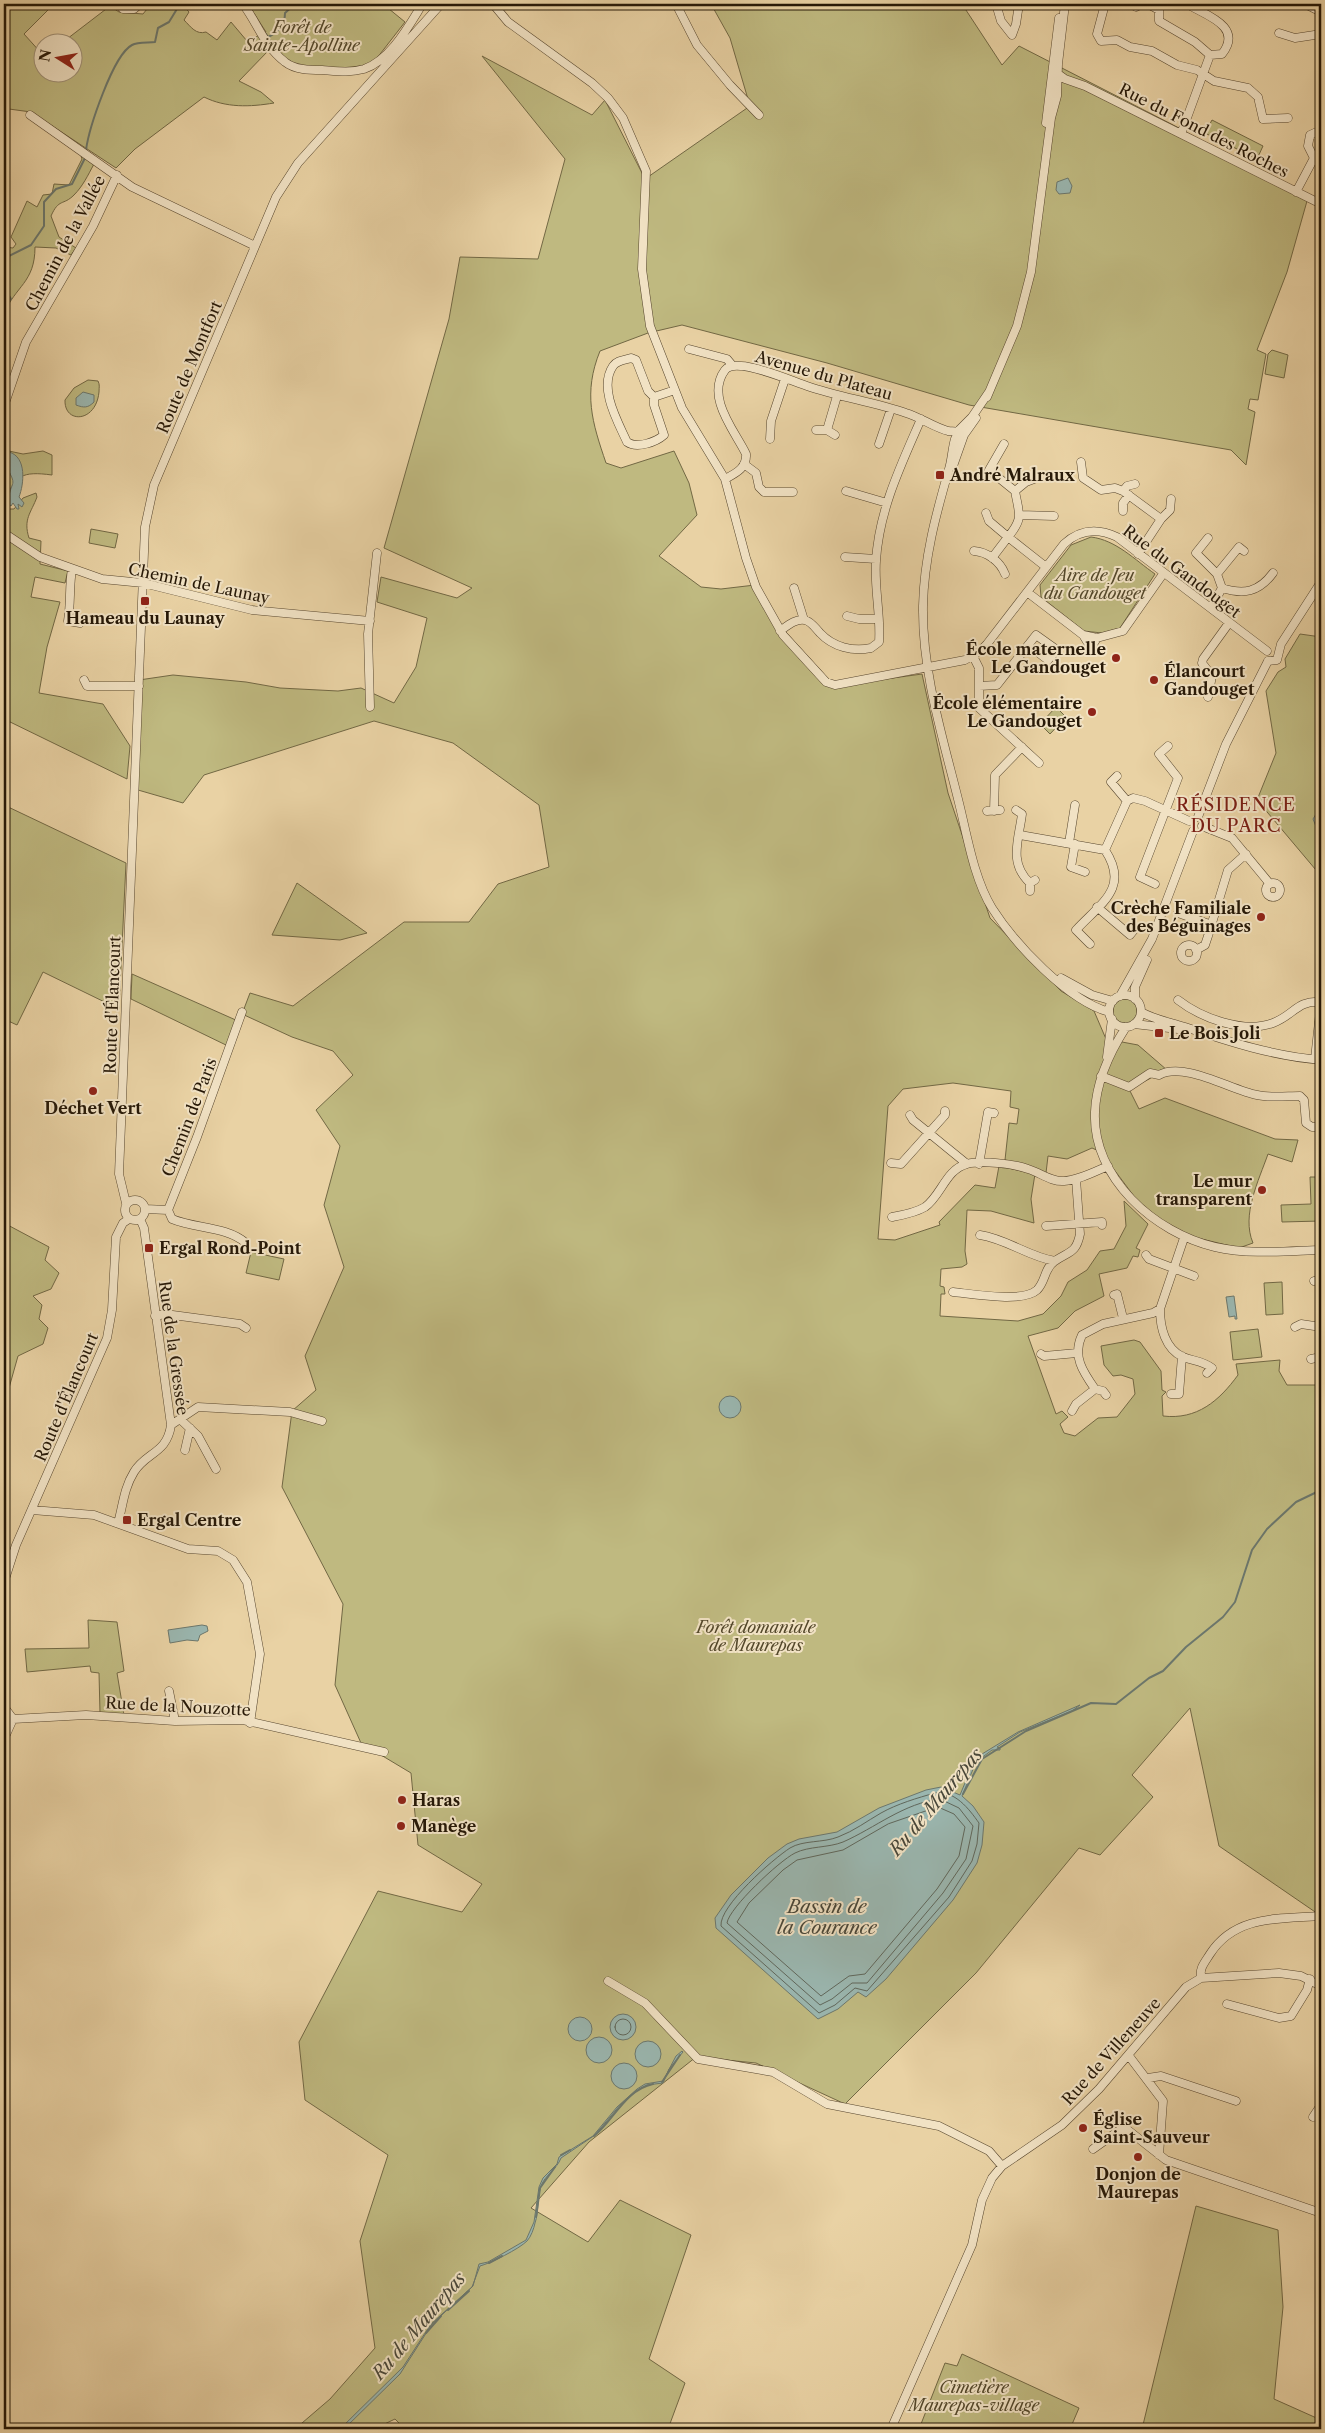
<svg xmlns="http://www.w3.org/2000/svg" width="1325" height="2433" font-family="'Libre Caslon Text',serif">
	<rect width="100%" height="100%" fill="#e9d2a4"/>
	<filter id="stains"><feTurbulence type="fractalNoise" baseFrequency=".004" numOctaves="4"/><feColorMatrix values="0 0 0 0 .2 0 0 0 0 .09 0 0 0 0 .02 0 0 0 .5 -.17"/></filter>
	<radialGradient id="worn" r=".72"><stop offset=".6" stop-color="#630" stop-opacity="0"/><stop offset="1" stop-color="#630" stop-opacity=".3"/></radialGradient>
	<path fill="#bfb980" stroke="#726844" d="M4 4H54L24 34 42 54V72H72V42H63L110 6 119 12 143 14 151 4H182L189 12 184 20C191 27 196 35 206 32L217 40 231 22 247 41 266 32 248 4H383L405 22 370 67 290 69 268 51 239 81 261 92 274 103C250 107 226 108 204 97L135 149 116 168 31 112 9 109 4 115Z
		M711 4H962L1002 65 1019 46 1179 128 1307 201 1287 272 1257 350 1266 354 1258 400 1250 399 1248 409 1255 412 1246 465 1231 450 969 405 827 363 682 325 648 333 600 351C583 393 592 422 606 463L621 468 674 451 689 483 697 515 659 556 701 587 721 589 755 585 784 630 835 686 922 674 948 793 990 918 1061 991 1094 1011 1106 1039 1138 1045 1167 1070 1129 1089 1139 1109 1165 1098 1275 1139 1298 1140 1292 1162 1268 1154C1259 1180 1241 1215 1253 1243L1239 1248 1185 1235 1145 1211 1101 1152 1092 1148 1067 1159 1048 1156 1046 1173 1035 1168 1005 1160 1009 1123 1017 1124 1019 1109 1010 1107 1011 1091 953 1083 903 1089 888 1106 878 1239 895 1240 940 1225 939 1222 975 1185 995 1188 999 1166 1035 1174 1031 1199 1034 1223 991 1211 967 1210 965 1251 967 1264 962 1267 941 1269 940 1286 944 1287 945 1294H941L940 1316 1018 1321 1043 1314 1061 1296 1068 1282 1087 1270 1100 1251 1114 1249 1126 1226 1124 1201 1148 1224 1136 1248 1140 1250 1138 1257 1133 1256 1127 1268 1099 1274 1104 1296 1075 1311 1058 1328 1028 1336 1056 1414 1062 1411 1068 1417 1060 1424 1064 1433 1075 1436 1098 1418 1117 1417 1135 1394 1133 1379 1121 1375 1113 1376 1104 1365 1101 1346 1134 1340 1140 1342 1161 1371 1162 1390 1166 1392 1162 1396 1163 1416C1197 1420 1219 1401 1238 1375L1236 1364 1280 1360 1279 1371 1287 1385H1321V1916L1219 1846 1190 1708 1132 1775 1153 1797 1100 1855 1079 1848 976 1973 845 2104 756 2063 696 2057 589 2142 531 2208 588 2242 620 2200 691 2235 649 2359 685 2383 668 2429H493L490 2426 405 2429 395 2419 374 2429H295L330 2399 375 2348 360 2241 388 2155 305 2100 299 2042 378 1891 462 1912 482 1884 418 1845 411 1773 361 1743 335 1685 343 1604 282 1487 292 1411 316 1390 305 1356 344 1267 324 1205 340 1146 316 1110 353 1075 333 1051 292 1037 242 1014 250 993 293 1006 404 922H469L498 884 549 867 539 805 453 743 374 721 204 775 183 803 138 790 139 680 173 675 246 682 280 688 338 691 361 688 394 703 416 667 427 618 377 602 381 577 457 598 472 588 384 548 449 319 460 257 538 259 565 159 482 56 592 115 605 100 645 179 750 106 730 38Z
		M1212 120 1263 146 1257 159 1205 133Z
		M80 153 94 164C88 175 83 186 74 195 63 206 59 198 51 216L59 237 76 248 71 255 56 248 35 247C35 283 15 286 4 314V247L13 248 16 244 11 237 27 201 37 207 43 195 52 194 54 184 69 185 82 159Z
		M1272 350 1288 355 1284 378 1265 374 1268 354Z
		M88 380 98 381C100 385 99 387 99 392 96 423 64 424 65 400L74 388Z
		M4 450 23 454 43 451 52 455V475C22 471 14 475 5 503L8 509H14L23 498 36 493 37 497C31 513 23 519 29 538L41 541 40 564 68 571 65 583 35 577 31 597 60 602 47 647 39 693 103 704 130 746 127 779 4 719Z
		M91 529 118 534 115 548 89 543Z
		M1091 537C1116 540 1135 560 1155 574L1120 628 1102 633 1084 631 1041 597 1040 585 1071 545Z
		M1300 634 1321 637V876L1257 800 1276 753 1266 691 1278 672 1286 667 1285 659Z
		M1056 707 1066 717 1050 734 1040 724Z
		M4 805 126 863 119 1009 43 972 17 1025 4 1019Z
		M297 883 367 933 340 940 272 935Z
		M132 974 238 1021 228 1046 131 999Z
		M1113 1011a12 12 0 1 1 24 0a12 12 0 1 1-24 0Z
		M1310 1177H1321V1221L1282 1222 1281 1205 1311 1204Z
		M4 1223 49 1247 45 1260 59 1273 51 1289 33 1296 42 1305 39 1319 48 1328 43 1344 18 1356 9 1388H4V1372L7 1363H4Z
		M251 1252 284 1259 279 1280 246 1273Z
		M1282 1282 1283 1314 1266 1315 1264 1283Z
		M1258 1329 1262 1357 1233 1360 1230 1332Z
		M88 1620 117 1622 124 1671 117 1673 124 1715 100 1713 99 1673 91 1672 90 1666 27 1672 25 1649 89 1648Z
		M1196 2206 1278 2230 1283 2307 1274 2399 1321 2420V2429H1142Z
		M962 2354 1079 2408 1070 2429H933L921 2424 945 2363 957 2366Z"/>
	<path fill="#9ab6af" stroke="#6c776c" d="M1068 178 1072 186 1070 193 1059 194 1056 190 1057 182Z
		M83 392 94 395V402C88 408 84 408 76 405V398Z
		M9 452C27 457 24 484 19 497L24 503 22 507 18 504 19 509H17L13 503 11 506 8 504C10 477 20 490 4 463L7 453Z
		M1321 810V831L1317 829 1313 819 1316 814Z
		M1234 1296 1237 1319H1235V1316L1229 1317 1226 1297Z
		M719 1407a11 11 0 1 1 22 0a11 11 0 1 1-22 0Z
		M202 1625 207 1626 208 1631 200 1635 198 1641 187 1640 170 1643 168 1630Z
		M1080 1705 1072 1711 1020 1732 997 1747 1000 1748V1750H992L976 1762 962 1796 973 1806 984 1822 982 1845 977 1863 953 1900 886 1979 866 1997 858 1992 838 2009 818 2019 716 1928 715 1918 731 1895 768 1858 787 1844 799 1839 837 1832 879 1808 926 1790 941 1787 960 1795 972 1766 982 1754 1018 1732Z
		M610 2027a13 13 0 1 1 26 0a13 13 0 1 1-26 0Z
		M568 2029a12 12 0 1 1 24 0a12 12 0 1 1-24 0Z
		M586 2050a13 13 0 1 1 26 0a13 13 0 1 1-26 0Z
		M635 2054a13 13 0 1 1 26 0a13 13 0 1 1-26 0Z
		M682 2051 683 2052 669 2069 663 2083 647 2085 639 2089 621 2104 595 2135 561 2158C557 2169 545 2175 541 2186 537 2196 539 2212 535 2223 534 2228 531 2237 527 2241 519 2249 491 2263 480 2266L472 2287 432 2324 400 2374 344 2429H340L403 2367 431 2324 473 2286 479 2264 488 2262 526 2240 534 2222 539 2187 543 2178 557 2164 559 2157 593 2136 617 2107 637 2089 645 2084 663 2081 676 2056Z
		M611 2076a13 13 0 1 1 26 0a13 13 0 1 1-26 0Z"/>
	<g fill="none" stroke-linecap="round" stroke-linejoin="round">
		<path stroke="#60675b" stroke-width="1" d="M935 1793C955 1790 969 1809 979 1823L977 1844 972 1861 949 1897 867 1991 855 1988 835 2005 819 2013 721 1926C719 1906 773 1859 790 1848 803 1840 823 1843 838 1837 854 1831 867 1821 881 1813 897 1804 917 1798 935 1793Z
			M940 1799 959 1808 973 1826 966 1859 943 1893 867 1983H852L832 1999 820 2005 727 1923C729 1908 779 1861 795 1853 809 1846 828 1848 843 1842 875 1828 904 1803 940 1799Z
			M938 1807 954 1814 965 1827 959 1856 937 1889 865 1974 849 1976 821 1996 737 1922 749 1903 783 1870 797 1860 843 1850 888 1824Z
			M615 2027a8 8 0 1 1 16 0a8 8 0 1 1-16 0Z"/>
		<path stroke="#6c776c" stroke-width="2" d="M266 34 268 37C279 32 285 25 285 13L295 4
			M86 150C89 128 113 55 132 45 138 42 149 43 155 42L158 28 169 22 180 4
			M4 269 5 258 31 245 44 226V202L56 189 72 184 85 158
			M4 287 11 299 4 306
			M963 1794 982 1759 1026 1731 1091 1703 1116 1704 1149 1678 1163 1671 1186 1647 1223 1617 1235 1602 1252 1550 1267 1529 1296 1502 1321 1490
			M662 2082 680 2055
			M594 2136C614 2120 625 2090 653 2084
			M561 2155 570 2150
			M536 2217 540 2188 555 2167
			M489 2263 502 2256
			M448 2310 469 2291
			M426 2333 441 2316"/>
		<g stroke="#57462e" stroke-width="9">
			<path id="minor" d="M119 4 123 9H134L140 4
				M243 4C258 24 264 46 285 62 295 70 310 70 322 70 336 71 350 73 364 69 389 61 407 29 420 8
				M493 4 508 22 592 83 608 98 623 118 646 171 642 269 650 326 682 408 725 479 746 558 756 587 783 635 826 682 835 685 965 660 980 651 987 644 1064 544C1080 529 1098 528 1117 537L1267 651
				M676 4 697 45 730 85 759 115
				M996 4 1001 21 1012 35 1016 24 1019 4
				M1105 4 1097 34 1101 41 1117 40 1130 47 1152 51 1177 65 1197 70 1214 81 1248 88 1258 97 1263 119 1288 118
				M1131 4 1136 7 1142 4
				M1148 4 1159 10V21L1195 42 1210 55
				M1187 4C1205 15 1244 26 1222 54L1210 55
				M1305 4 1321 12
				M1279 33 1295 38 1321 34
				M1058 74 1065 79 1085 86 1321 204
				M30 115 132 187 255 246
				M1046 123 1059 18
				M1181 134 1210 55
				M1296 192 1314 158 1308 146 1310 135 1321 130
				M689 349 727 359 732 365
				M631 358 636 360 648 391 654 397V405L664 435C656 442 637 449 627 442 618 422 598 388 613 366 617 360 625 360 631 358Z
				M989 392 972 417 960 429 955 439C952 449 952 459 949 469 936 514 924 558 923 606 922 673 943 738 959 803 967 835 974 879 992 908 1015 944 1067 1000 1109 1012
				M654 397 675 390
				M987 397 1017 326 1031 272 1051 118 1057 96 1058 64 1065 4
				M4 406 26 342 93 226 117 175
				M816 430H827
				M835 435 827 430 837 396
				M770 439 771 421 785 379
				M879 444 891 409
				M1004 444 989 470 1015 491C1019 514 1024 518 1008 537L1046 567
				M1081 462 1083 478 1101 490 1115 488 1123 491 1161 519 1138 554
				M744 464 756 473 759 487 764 492H793
				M953 466 964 435 976 418
				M725 479C736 473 747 468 746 454 735 431 705 397 725 370 736 356 791 381 807 386 839 397 873 402 906 413 920 417 933 427 948 431 953 432 956 430 962 434
				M846 491 887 503
				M1015 491 1026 482 1034 479
				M1123 491 1127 486 1135 484
				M1123 511V503L1129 495
				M986 513 989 521 1008 537 992 558
				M1020 515 1054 516
				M1161 519 1170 510 1171 499
				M4 533 40 557 102 579 143 583 252 610 370 621
				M1208 538 1196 553 1217 574 1222 588 1211 608
				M974 551C987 552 1000 561 1005 574
				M845 557 876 559
				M72 569C69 587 71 602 68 621L80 623
				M1217 574 1239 547 1244 551
				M794 588 804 620
				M1222 588C1244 595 1259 592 1273 573
				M1027 592 1083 635 1097 638 1123 631 1163 574
				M847 616 859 619H878
				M780 631C787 626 796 618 805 620 812 622 815 628 820 633 833 647 853 652 871 648L879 642C881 615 874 588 876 561 879 510 901 465 921 419
				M1083 635 1091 648 1097 638
				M973 656 979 668V708L1039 763
				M1268 661 1277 660 1281 644 1321 582
				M84 680 87 686H139
				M979 686 997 685 1036 635 1057 650 1048 660 1028 645
				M1208 697 1212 676 1202 663 1203 659 1229 623
				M370 707 368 634 377 553
				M1117 776 1111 782 1127 801
				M1016 810 1022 814C1019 839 1008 863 1030 883
				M987 811 1000 810
				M994 811 995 775 1022 747
				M1198 817 1226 744 1268 661
				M1202 826 1232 838 1270 884
				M1020 835 1105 850 1127 801 1133 798 1145 801 1189 821
				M1069 843 1075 805
				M1075 844 1071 867 1085 872
				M1266 890a7 7 0 1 1 14 0a7 7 0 1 1-14 0Z
				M1155 884 1140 877 1178 778 1159 754 1168 746
				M1030 891V883L1035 880
				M1097 907 1130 935 1134 930
				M1178 913 1212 925
				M1090 944 1076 930C1101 903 1130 888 1105 850
				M1181 953a8 8 0 1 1 16 0a8 8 0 1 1-16 0Z
				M1196 950 1205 945 1208 936 1228 870 1246 854
				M1061 978 1092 995 1113 1001
				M1321 990V999
				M1109 1011a16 16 0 1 1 32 0a16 16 0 1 1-32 0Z
				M1120 996 1152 939 1193 831
				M1135 999V987L1147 960
				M1178 1000C1201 1018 1244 1034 1273 1023 1294 1015 1297 1000 1321 1002
				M1141 1012C1155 1020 1170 1022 1185 1027 1230 1042 1273 1056 1321 1060
				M1134 1024 1178 1029
				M1126 1027C1110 1052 1096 1081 1095 1112 1092 1178 1155 1233 1215 1247 1249 1255 1287 1251 1321 1250
				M1107 1057 1112 1019
				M1315 1059 1321 1003
				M1101 1076 1129 1087 1150 1073 1159 1075C1184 1061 1231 1090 1257 1095 1270 1098 1287 1096 1300 1096L1304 1100 1306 1123 1312 1127H1321
				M910 1115 913 1120 967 1164
				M891 1163 901 1164 945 1115V1111
				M979 1164 988 1112 994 1113
				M125 1210a10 10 0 1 1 20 0a10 10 0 1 1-20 0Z
				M126 1203 119 1174 145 527 154 485 276 197 298 163 441 4
				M145 1209 168 1210 197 1137 242 1012
				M168 1210 172 1219C196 1229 226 1226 246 1243
				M892 1217C903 1215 915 1213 925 1207 941 1196 946 1169 967 1164 981 1160 1015 1164 1028 1169 1041 1173 1051 1182 1064 1181 1079 1180 1094 1172 1108 1166
				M1046 1226 1102 1222V1225
				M980 1235C1007 1239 1029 1257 1055 1261
				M1184 1238 1160 1309C1160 1327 1165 1349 1183 1357 1193 1361 1203 1361 1212 1368L1207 1373
				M1146 1255 1149 1259 1194 1276
				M1314 1281 1321 1279
				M953 1292C973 1294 1023 1303 1037 1290 1046 1281 1044 1268 1055 1261 1069 1251 1076 1254 1080 1234L1076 1179
				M1114 1295 1117 1294 1123 1318
				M155 1316 165 1314 240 1324 246 1328
				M1295 1327 1301 1324 1321 1327
				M1041 1354 1044 1356 1077 1353
				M1311 1359 1321 1357
				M1171 1394H1179L1182 1356
				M1106 1395 1103 1391 1095 1389C1083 1372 1072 1356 1082 1335L1103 1324 1153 1313 1160 1309
				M1072 1411 1076 1404 1095 1389
				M180 1419 198 1436 216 1469
				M171 1425 198 1407 290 1412 322 1421
				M185 1450 190 1428
				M32 1510 94 1515 188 1549 218 1551 233 1560 247 1582 260 1654 250 1723
				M118 1523C123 1505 124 1488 134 1472 146 1452 167 1454 171 1425L144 1228 140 1219
				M4 1582 16 1545 107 1338 112 1310 116 1237 123 1223 129 1219
				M169 1691 175 1721
				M4 1707 13 1719 86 1715 175 1721 243 1720 384 1752
				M4 1739 13 1719
				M1201 1978C1199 1968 1205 1962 1210 1954 1235 1915 1279 1919 1320 1916
				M608 1981 645 2003 698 2059 773 2072 827 2104 939 2126 989 2151 1002 2166
				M1227 2004 1279 2018 1291 2016 1307 1990 1310 1979
				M1129 2056 1163 2101 1159 2155
				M1148 2078 1161 2076 1236 2101
				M1313 2117 1321 2105
				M1093 2149 1124 2127 1166 2160 1321 2213
				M891 2429 972 2245 982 2200 992 2178 1002 2166 1062 2125 1099 2089 1186 1987 1201 1978 1279 1973 1301 1976 1321 1986"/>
		</g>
		<use href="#minor" stroke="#f1e2c4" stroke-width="8"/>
	</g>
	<g fill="#8f2418" stroke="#f1e2c4" stroke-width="2">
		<rect x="935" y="470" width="10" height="10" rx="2.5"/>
		<rect x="140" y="596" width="10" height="10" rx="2.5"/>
		<circle cx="1116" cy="658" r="5"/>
		<circle cx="1154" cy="680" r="5"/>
		<circle cx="1092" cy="712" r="5"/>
		<circle cx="1261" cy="917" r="5"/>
		<rect x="1154" y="1028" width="10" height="10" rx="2.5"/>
		<circle cx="93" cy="1091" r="5"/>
		<circle cx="1262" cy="1190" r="5"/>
		<rect x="144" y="1243" width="10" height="10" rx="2.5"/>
		<rect x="122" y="1515" width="10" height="10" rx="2.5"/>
		<circle cx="402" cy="1800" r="5"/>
		<circle cx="401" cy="1826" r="5"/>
		<circle cx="1083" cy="2128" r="5"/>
		<circle cx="1138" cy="2157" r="5"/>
	</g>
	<g text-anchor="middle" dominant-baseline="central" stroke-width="4" stroke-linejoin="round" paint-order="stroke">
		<g font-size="16" font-style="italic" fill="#54482b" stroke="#f1e2c4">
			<text x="302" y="27">Forêt de<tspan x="302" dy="18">Sainte-Apolline</tspan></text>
			<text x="1095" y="575">Aire de Jeu<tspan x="1095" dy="18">du Gandouget</tspan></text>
			<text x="756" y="1627">Forêt domaniale<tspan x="756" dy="18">de Maurepas</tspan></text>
			<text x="974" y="2387">Cimetière<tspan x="974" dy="18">Maurepas-village</tspan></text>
		</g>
		<g font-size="16" fill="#261807" stroke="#f1e2c4">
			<text transform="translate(1204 130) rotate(27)">Rue du Fond des Roches</text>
			<text transform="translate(65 243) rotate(-62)">Chemin de la Vallée</text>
			<text transform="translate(189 367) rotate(-67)">Route de Montfort</text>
			<text transform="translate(824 375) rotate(16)">Avenue du Plateau</text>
			<text transform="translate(1182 571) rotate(37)">Rue du Gandouget</text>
			<text transform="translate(199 583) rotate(12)">Chemin de Launay</text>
			<text transform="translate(112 1005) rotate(-88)">Route d'Élancourt</text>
			<text transform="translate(189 1117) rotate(-69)">Chemin de Paris</text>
			<text transform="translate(174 1348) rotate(82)">Rue de la Gressée</text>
			<text transform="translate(66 1397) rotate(-67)">Route d'Élancourt</text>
			<text transform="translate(178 1706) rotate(3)">Rue de la Nouzotte</text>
			<text transform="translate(1111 2051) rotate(-48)">Rue de Villeneuve</text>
		</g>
		<g font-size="16" font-weight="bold" fill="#261807" stroke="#f1e2c4" text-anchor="start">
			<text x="950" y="475">André Malraux</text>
			<text x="145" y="618" text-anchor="middle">Hameau du Launay</text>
			<text x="1106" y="649" text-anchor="end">École maternelle<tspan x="1106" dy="18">Le Gandouget</tspan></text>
			<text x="1164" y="671">Élancourt<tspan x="1164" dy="18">Gandouget</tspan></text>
			<text x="1082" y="703" text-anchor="end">École élémentaire<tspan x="1082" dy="18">Le Gandouget</tspan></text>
			<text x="1251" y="908" text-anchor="end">Crèche Familiale<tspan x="1251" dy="18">des Béguinages</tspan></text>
			<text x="1169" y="1033">Le Bois Joli</text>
			<text x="93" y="1108" text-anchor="middle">Déchet Vert</text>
			<text x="1252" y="1181" text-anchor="end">Le mur<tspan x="1252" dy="18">transparent</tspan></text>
			<text x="159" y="1248">Ergal Rond-Point</text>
			<text x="137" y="1520">Ergal Centre</text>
			<text x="412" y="1800">Haras</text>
			<text x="411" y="1826">Manège</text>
			<text x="1093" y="2119">Église<tspan x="1093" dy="18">Saint-Sauveur</tspan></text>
			<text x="1138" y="2174" text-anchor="middle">Donjon de<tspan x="1138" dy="18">Maurepas</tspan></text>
		</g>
		<g font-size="18" letter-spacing="1" fill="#7a1f14" stroke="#f1e2c4">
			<text x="1236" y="805">RÉSIDENCE<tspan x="1236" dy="21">DU PARC</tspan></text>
		</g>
		<g font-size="18" font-style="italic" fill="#494739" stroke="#f1e2c4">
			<text transform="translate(936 1802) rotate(-50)">Ru de Maurepas</text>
			<text x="827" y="1907">Bassin de<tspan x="827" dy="21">la Courance</tspan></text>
			<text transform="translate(419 2326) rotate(-50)">Ru de Maurepas</text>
		</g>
	</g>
	<rect width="1325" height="2433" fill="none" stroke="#e9d2a4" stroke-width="20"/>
	<rect x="5" y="5" width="1315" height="2423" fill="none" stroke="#261807" stroke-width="2.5"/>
	<rect x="10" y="10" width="1305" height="2413" fill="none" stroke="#261807"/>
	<g transform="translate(58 58) rotate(281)"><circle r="24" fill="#f1e2c4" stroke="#a09178"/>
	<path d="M0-4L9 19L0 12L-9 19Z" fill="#8f2418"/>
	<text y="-8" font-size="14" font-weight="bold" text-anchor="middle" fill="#261807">N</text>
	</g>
	<rect width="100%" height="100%" filter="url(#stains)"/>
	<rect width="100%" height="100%" fill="url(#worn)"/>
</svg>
